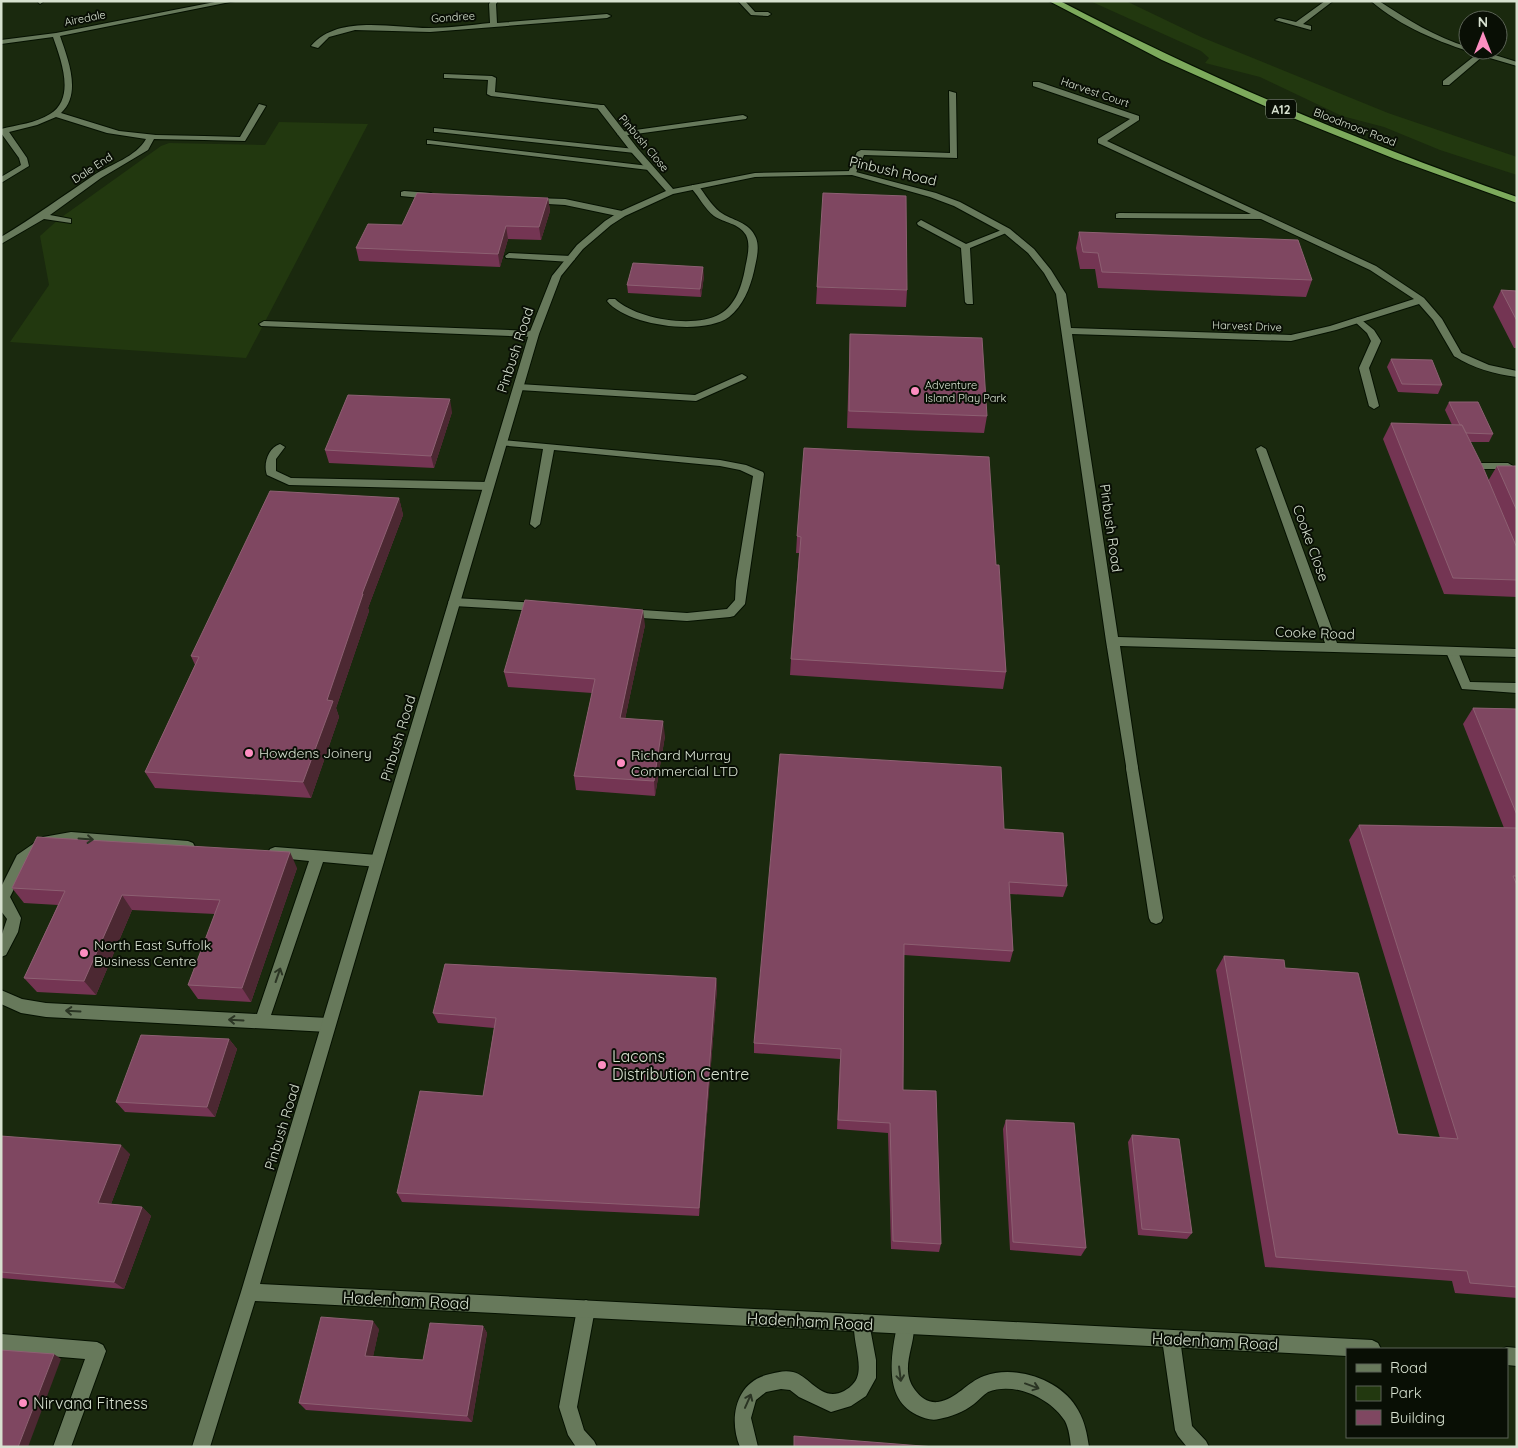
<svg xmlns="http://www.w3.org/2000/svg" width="1518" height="1448" font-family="Quicksand,sans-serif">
	<rect width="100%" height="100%" fill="#1a290e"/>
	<path fill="#22380f" d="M1090 1H1126L1201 37 1388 113 1517 157V175L1440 150 1384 127 1342 116 1260 77 1205 63 1209 58 1201 51Z
		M279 122 368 124 246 358 10 342 49 285 40 236 59 219 161 146 169 143 265 145Z"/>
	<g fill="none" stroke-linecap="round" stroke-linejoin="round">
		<g stroke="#051100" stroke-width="2">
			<path id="lane" d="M37 1H43V2L40 4Z
				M444 74 492 76 496 78 495 92 601 105 605 107 601 109 491 96 487 94 488 80 447 78H444Z
				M949 91 956 93 957 158 864 155 855 175H849L848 173 857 152 861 150 950 153Z
				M259 104 266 106 245 141 204 140 200 138 204 136 240 137Z
				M743 115 747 117 746 119 621 136 617 134 621 132Z
				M434 128 635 149 639 151 635 153 437 132H434Z
				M1 129H7L27 158 29 166 1 183V177L21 165 19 158 1 133Z
				M427 140 649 166 653 168 649 170 430 144H427Z
				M692 185H698C705 194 711 205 720 212 732 221 749 221 756 238 760 248 756 261 754 271 750 288 743 306 729 317 703 336 627 326 607 301L609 299H615C636 319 694 329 720 314 736 305 742 285 745 269 747 258 751 245 746 235 739 223 724 223 714 216 705 209 699 197 692 189Z
				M404 191 431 193 435 196 431 199 401 196V192Z
				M534 198 565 199 622 211 626 214 622 217 565 205 531 203 530 201Z
				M921 220 966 244 1004 229 1011 231 970 248 973 304H967L965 302 961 248 918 225 917 223Z
				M509 253 571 256 575 259 571 262 506 258 505 256Z
				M1358 317 1374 330 1381 341 1369 368 1379 406 1374 409 1369 406 1359 368 1371 341 1367 333 1353 320Z
				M264 321 534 331 539 334 534 337 261 326 259 324Z
				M1457 351 1489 365 1517 371V377C1494 374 1473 368 1454 356V352Z
				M742 374 747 377 745 379 696 401 519 390 514 387 519 384 695 395Z
				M502 440 720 460 746 465 763 472 764 474 745 604 734 616 730 617 687 621 627 617 621 613 627 609 687 613 727 609 735 600 736 581 753 476 740 470 720 466 554 450 540 524 535 528 530 524 543 449 498 445 497 443 498 441Z
				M280 444 285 447 276 459V471L291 478 489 482 494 486 489 490 289 485 267 475C263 464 268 448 280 444Z
				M1473 463H1508L1513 466 1508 469H1480L1481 473 1476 476 1472 475 1468 466Z
				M454 598 539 603 545 607 539 611 454 606 448 602Z
				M1452 648 1458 652 1470 682 1517 683V693L1462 689 1446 652Z
				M1132 763 1137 764 1138 768 1163 918 1161 922 1156 924 1151 922 1149 918 1126 768 1127 764Z
				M71 832 188 841 193 843 195 847 193 851 188 853 71 844 51 846 27 863 10 897 21 918 18 932 6 955 1 957V937L7 919 1 911V887L17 855 43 837Z
				M275 847 377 855 382 857 384 861 382 865 377 867 323 862 271 1015 328 1018 333 1020 335 1025 333 1030 328 1032 46 1017 21 1013 1 1004V990L22 999 46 1003 257 1014 309 861 270 857 268 853 270 849Z
				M586 1300 592 1303 595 1309 577 1407 584 1430 594 1441 597 1447H576L568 1435 559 1407 577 1309 580 1303Z
				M862 1314 868 1317 876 1360V1378L866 1396 851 1406 831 1412 799 1397 790 1390 781 1389 766 1392 756 1400 751 1418 758 1447H740C728 1418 736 1381 770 1374 778 1372 785 1370 793 1372 807 1375 817 1394 833 1394 840 1394 849 1389 853 1384 868 1369 848 1335 856 1317Z
				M906 1317 912 1320C920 1339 897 1367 915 1390 921 1398 928 1403 938 1402 957 1399 967 1382 984 1376 1016 1364 1062 1380 1078 1410 1085 1422 1087 1434 1089 1447H1071C1070 1438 1069 1429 1065 1421 1051 1399 1015 1381 988 1392 983 1395 978 1401 974 1404 964 1412 950 1417 939 1419 931 1421 924 1418 917 1415 883 1399 891 1355 897 1326L900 1320Z
				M1171 1330 1177 1333 1180 1339 1192 1426 1206 1441 1209 1447H1187L1178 1436 1175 1430 1162 1339 1165 1333Z
				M1 1334 97 1342 103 1345 106 1351 71 1447H53L85 1359 1 1352Z"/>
		</g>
		<g stroke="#051100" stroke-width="2">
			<path id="street" d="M220 1H235L60 36C68 59 82 94 61 113L119 131 156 135 204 136 208 138 204 140 154 139 148 150 101 178 50 215 71 219V223L44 219 1 244V237C33 218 63 196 94 175 111 164 136 157 146 139L107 133 56 117 37 125 1 134V129C17 125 36 123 50 114 76 98 61 60 53 37L1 44V40L56 33Z
				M491 1H498L496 4 497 23 607 14 611 16 607 18 430 32 355 30 329 37 318 48 311 46C338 14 392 28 429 28 449 28 470 25 490 23L489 4Z
				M738 1H745L755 12H768L771 14 768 16 751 15Z
				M1325 1H1333L1303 24 1311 26V30L1275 20 1279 18 1296 22Z
				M1371 1H1379C1408 20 1435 37 1468 47V50H1479L1517 62V66L1483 56 1449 85H1443V81L1477 54C1439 42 1401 27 1371 1Z
				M1033 82H1039L1139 116V120L1107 141 1376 266 1424 298 1442 319 1462 354 1457 357 1454 356 1433 320 1419 304 1336 330 1291 341 1072 334 1118 637 1325 643 1256 449 1261 446 1266 449 1337 643 1517 649V657L1120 646 1138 768 1137 772 1132 773 1127 772 1106 641 1056 294 1044 273 1028 253 1004 233 954 206 930 197 852 175 755 177 673 194 625 216 611 225 583 249 561 276 539 334 260 1284 1372 1340 1378 1343 1381 1349H1347V1356L255 1301 210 1447H192L241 1292 529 334 552 276 577 245 605 221 619 212 666 191 632 153 598 109V105H604L638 149 673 189 755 173 852 171 936 193 960 202 1010 229 1034 249 1051 270 1066 294 1071 328 1291 335 1330 326 1414 299 1370 270 1261 219 1116 218V214L1119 213 1251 214 1098 143V139L1130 119 1033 86Z
				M1507 1347 1517 1348V1366L1507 1365V1349H1502Z"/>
		</g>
		<g stroke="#051100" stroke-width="2">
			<path id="highway" d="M1049 1H1060C1208 78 1360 142 1517 197V203L1395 159 1278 112 1162 60Z"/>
		</g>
		<use href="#lane" fill="#67795b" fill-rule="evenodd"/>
		<use href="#street" fill="#67795b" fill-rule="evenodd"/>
		<use href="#highway" fill="#7daa5c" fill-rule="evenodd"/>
	</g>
	<path fill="#743553" d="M548 198 550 211 541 240 508 239 500 267 359 261 356 248 402 225Z
		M1079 232 1312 280 1306 297 1098 288 1095 269H1080L1076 248Z
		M704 276 701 297 628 293 627 285Z
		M817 287 907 290 906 307 816 304Z
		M1501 290 1517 291V348H1514L1493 307Z
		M850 334 987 416 984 433 847 428Z
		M1391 359 1442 385 1438 394 1398 392 1387 367Z
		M1449 402 1493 434 1489 442H1470L1488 481 1497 466H1517V597L1444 594 1383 439 1391 423 1452 425 1445 410Z
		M452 412 434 468 329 463 325 450Z
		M399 498 403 515 368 608 369 611 336 708 339 717 311 798 155 788 145 772 195 665 191 656Z
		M797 536 996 565 1006 672 1003 689 790 675 791 659 799 553H796Z
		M645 625 625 719 665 736 655 796 576 790 574 776 592 693 508 687 504 672Z
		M1473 708 1517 709V1298L1455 1293 1452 1281 1265 1267 1216 970 1224 956 1285 968 1398 1134 1440 1138 1349 840 1359 825 1504 828 1463 724Z
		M1004 829 1067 886 1063 897 1010 894 1013 951 1010 962 904 955 903 1090 941 1244 939 1252 891 1249 888 1133 837 1129 840 1059 754 1053V1043Z
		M297 868 251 1002 198 999 188 985 215 914 132 910 96 995 37 992 24 978 58 905 24 903 12 888Z
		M716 978 717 988 699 1216 402 1202 397 1193 483 1096 494 1028 438 1023 433 1013Z
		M229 1039 237 1049 215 1117 125 1112 116 1102Z
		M1006 1120 1086 1248 1081 1256 1010 1250 1003 1129Z
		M1132 1135 1192 1233 1187 1239 1138 1235 1128 1142Z
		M1 1136 130 1154 111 1204 142 1207 151 1216 124 1289 1 1278Z
		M483 1326 487 1333 472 1422 306 1410 299 1403 379 1329 373 1356 423 1360Z"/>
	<path fill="#4c2832" d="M548 198 550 211 541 240 539 227Z
		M506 226 508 239 500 267 498 254Z
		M703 267 704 276 701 297 700 289Z
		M450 399 452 412 434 468 431 456Z
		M399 498 403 515 368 608 369 611 336 708 339 717 311 798 303 782 327 700 362 594Z
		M643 610 645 625 622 733 620 718Z
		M663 721 665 736 655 796 654 781Z
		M290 852 297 868 251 1002 242 988Z
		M122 895 132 910 96 995 84 981Z
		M716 978 717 988 699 1216V1208Z
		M229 1039 237 1049 215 1117 207 1107Z
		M121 1145 130 1154 108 1212 98 1203Z
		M142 1207 151 1216 124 1289 114 1282Z
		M373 1321 379 1329 372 1362 365 1356Z
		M483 1326 487 1333 472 1422 467 1416Z
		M54 1354 61 1359 28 1447H18Z"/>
	<path fill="#7f4761" stroke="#8d6072" d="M417 193 548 198 539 227 506 226 498 254 356 248 368 224 402 225Z
		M823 193 906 196 907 290 817 287Z
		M1079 232 1298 240 1312 280 1102 272 1098 253 1083 252Z
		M633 263 703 267 700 289 627 285Z
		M1501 290 1517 291V321Z
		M850 334 982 338 987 416 849 411Z
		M1391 359 1432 360 1442 385 1402 384Z
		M348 395 450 399 431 456 325 450Z
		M1449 402H1478L1493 434 1466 433 1462 425H1460Z
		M1391 423 1462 425 1482 465 1517 548V580L1453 578Z
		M804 448 989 457 996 565H999L1006 672 791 659 801 537 797 536Z
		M1497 466H1517V511Z
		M270 491 399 498 362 594H363L327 700 333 701 303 782 145 772 199 657 191 656Z
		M525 600 643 610 620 718 663 721 654 781 574 776 595 679 504 672Z
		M1473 708 1517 709V815Z
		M780 754 1001 767 1004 829 1063 833 1067 886 1009 882 1013 951 904 944 903 1090 936 1091 941 1244 893 1241 890 1123 838 1120 841 1049 754 1043Z
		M1359 825 1517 828V876H1513L1517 885V1287L1470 1283 1467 1271 1276 1257 1224 956 1284 960 1285 968 1358 973 1398 1134 1458 1139Z
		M37 837 290 852 242 988 188 985 220 900 122 895 84 981 24 978 65 891 12 888Z
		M445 964 716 978 699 1208 397 1193 420 1091 483 1096 496 1018 433 1013Z
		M141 1035 229 1039 207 1107 116 1102Z
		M1006 1120 1074 1123 1086 1248 1013 1242Z
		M1132 1135 1179 1139 1192 1233 1142 1229Z
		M1 1136 121 1145 98 1203 142 1207 114 1282 1 1272Z
		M321 1317 373 1321 365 1356 423 1360 430 1323 483 1326 467 1416 299 1403Z
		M1 1350 54 1354 18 1447H1Z
		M794 1436 935 1447H794Z"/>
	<defs><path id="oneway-shaft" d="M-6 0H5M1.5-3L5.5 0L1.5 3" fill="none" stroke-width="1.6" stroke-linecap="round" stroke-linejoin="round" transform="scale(1.25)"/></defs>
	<g stroke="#2a3423">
		<use href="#oneway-shaft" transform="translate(86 839) rotate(4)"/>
		<use href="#oneway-shaft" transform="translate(278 975) rotate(-71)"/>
		<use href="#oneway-shaft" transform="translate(73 1011) rotate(-177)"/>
		<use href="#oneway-shaft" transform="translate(236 1020) rotate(-177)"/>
		<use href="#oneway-shaft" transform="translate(900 1374) rotate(83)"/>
		<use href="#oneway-shaft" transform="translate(1032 1386) rotate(20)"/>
		<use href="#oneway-shaft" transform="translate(748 1401) rotate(-66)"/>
	</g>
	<g fill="#fd8ec1" stroke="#090f05" stroke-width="2">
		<circle cx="915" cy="391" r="5"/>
		<circle cx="249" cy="753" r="5"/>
		<circle cx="621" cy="763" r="5"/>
		<circle cx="84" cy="953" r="5"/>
		<circle cx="602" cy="1065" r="5"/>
		<circle cx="23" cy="1403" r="5"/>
	</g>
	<g text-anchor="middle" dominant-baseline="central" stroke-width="4" stroke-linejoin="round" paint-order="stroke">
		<g font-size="11" fill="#d7e1d0" stroke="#090f05">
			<text transform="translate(453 17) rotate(-4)">Gondree</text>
			<text transform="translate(85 18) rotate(-11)">Airedale</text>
			<text transform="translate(1095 92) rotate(19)">Harvest Court</text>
			<text transform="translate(1355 127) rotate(21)">Bloodmoor Road</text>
			<text transform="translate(644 143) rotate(50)">Pinbush Close</text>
			<text transform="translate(92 168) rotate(-33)">Dale End</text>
			<text transform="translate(1247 326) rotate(2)">Harvest Drive</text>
		</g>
		<g font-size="11" fill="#d7e1d0" stroke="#090f05" text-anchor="start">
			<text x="925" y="385">Adventure<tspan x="925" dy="13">Island Play Park</tspan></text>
		</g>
		<rect fill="#090f05" stroke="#99a293" stroke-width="1" x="1266" y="99.5" width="30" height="19" rx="4"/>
		<g font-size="12" font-weight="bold" fill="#d7e1d0">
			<text x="1281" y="109">A12</text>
		</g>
		<g font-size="14" fill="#d7e1d0" stroke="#090f05">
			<text transform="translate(893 171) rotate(13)">Pinbush Road</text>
			<text transform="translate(515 350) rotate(-72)">Pinbush Road</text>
			<text transform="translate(1111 528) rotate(82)">Pinbush Road</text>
			<text transform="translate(1311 543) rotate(70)">Cooke Close</text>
			<text transform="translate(1315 633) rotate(2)">Cooke Road</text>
			<text transform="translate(398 738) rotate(-73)">Pinbush Road</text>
			<text transform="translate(282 1127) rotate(-73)">Pinbush Road</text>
		</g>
		<g font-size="14" fill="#d7e1d0" stroke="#090f05" text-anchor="start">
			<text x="259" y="753">Howdens Joinery</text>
			<text x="631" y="755">Richard Murray<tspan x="631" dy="16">Commercial LTD</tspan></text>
			<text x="94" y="945">North East Suffolk<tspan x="94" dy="16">Business Centre</tspan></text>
		</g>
		<g font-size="16" fill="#d7e1d0" stroke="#090f05" text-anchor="start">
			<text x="612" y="1056">Lacons<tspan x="612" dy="18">Distribution Centre</tspan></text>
			<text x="33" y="1403">Nirvana Fitness</text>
		</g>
		<g font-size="16" fill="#d7e1d0" stroke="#090f05">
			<text transform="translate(406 1300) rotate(3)">Hadenham Road</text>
			<text transform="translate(810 1321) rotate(3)">Hadenham Road</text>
			<text transform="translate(1215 1341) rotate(3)">Hadenham Road</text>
		</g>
	</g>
	<rect width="1518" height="1448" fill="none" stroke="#d7e1d0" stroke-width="5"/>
	<rect x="1346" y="1348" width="162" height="90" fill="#090f05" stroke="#5b6356"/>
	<rect x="1356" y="1364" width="25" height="8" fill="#67795b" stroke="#5b6356"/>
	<text x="1390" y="1373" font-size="15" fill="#d7e1d0">Road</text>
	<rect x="1356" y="1386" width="25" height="15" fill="#22380f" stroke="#5b6356"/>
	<text x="1390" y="1398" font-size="15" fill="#d7e1d0">Park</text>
	<rect x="1356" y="1410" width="25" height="15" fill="#7f4761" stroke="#5b6356"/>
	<text x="1390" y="1423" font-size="15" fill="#d7e1d0">Building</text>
	<g transform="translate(1483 35)"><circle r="24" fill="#090f05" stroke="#5b6356"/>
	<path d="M0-4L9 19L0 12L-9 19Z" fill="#fd8ec1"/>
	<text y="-8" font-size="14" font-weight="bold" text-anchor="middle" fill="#d7e1d0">N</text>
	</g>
</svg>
